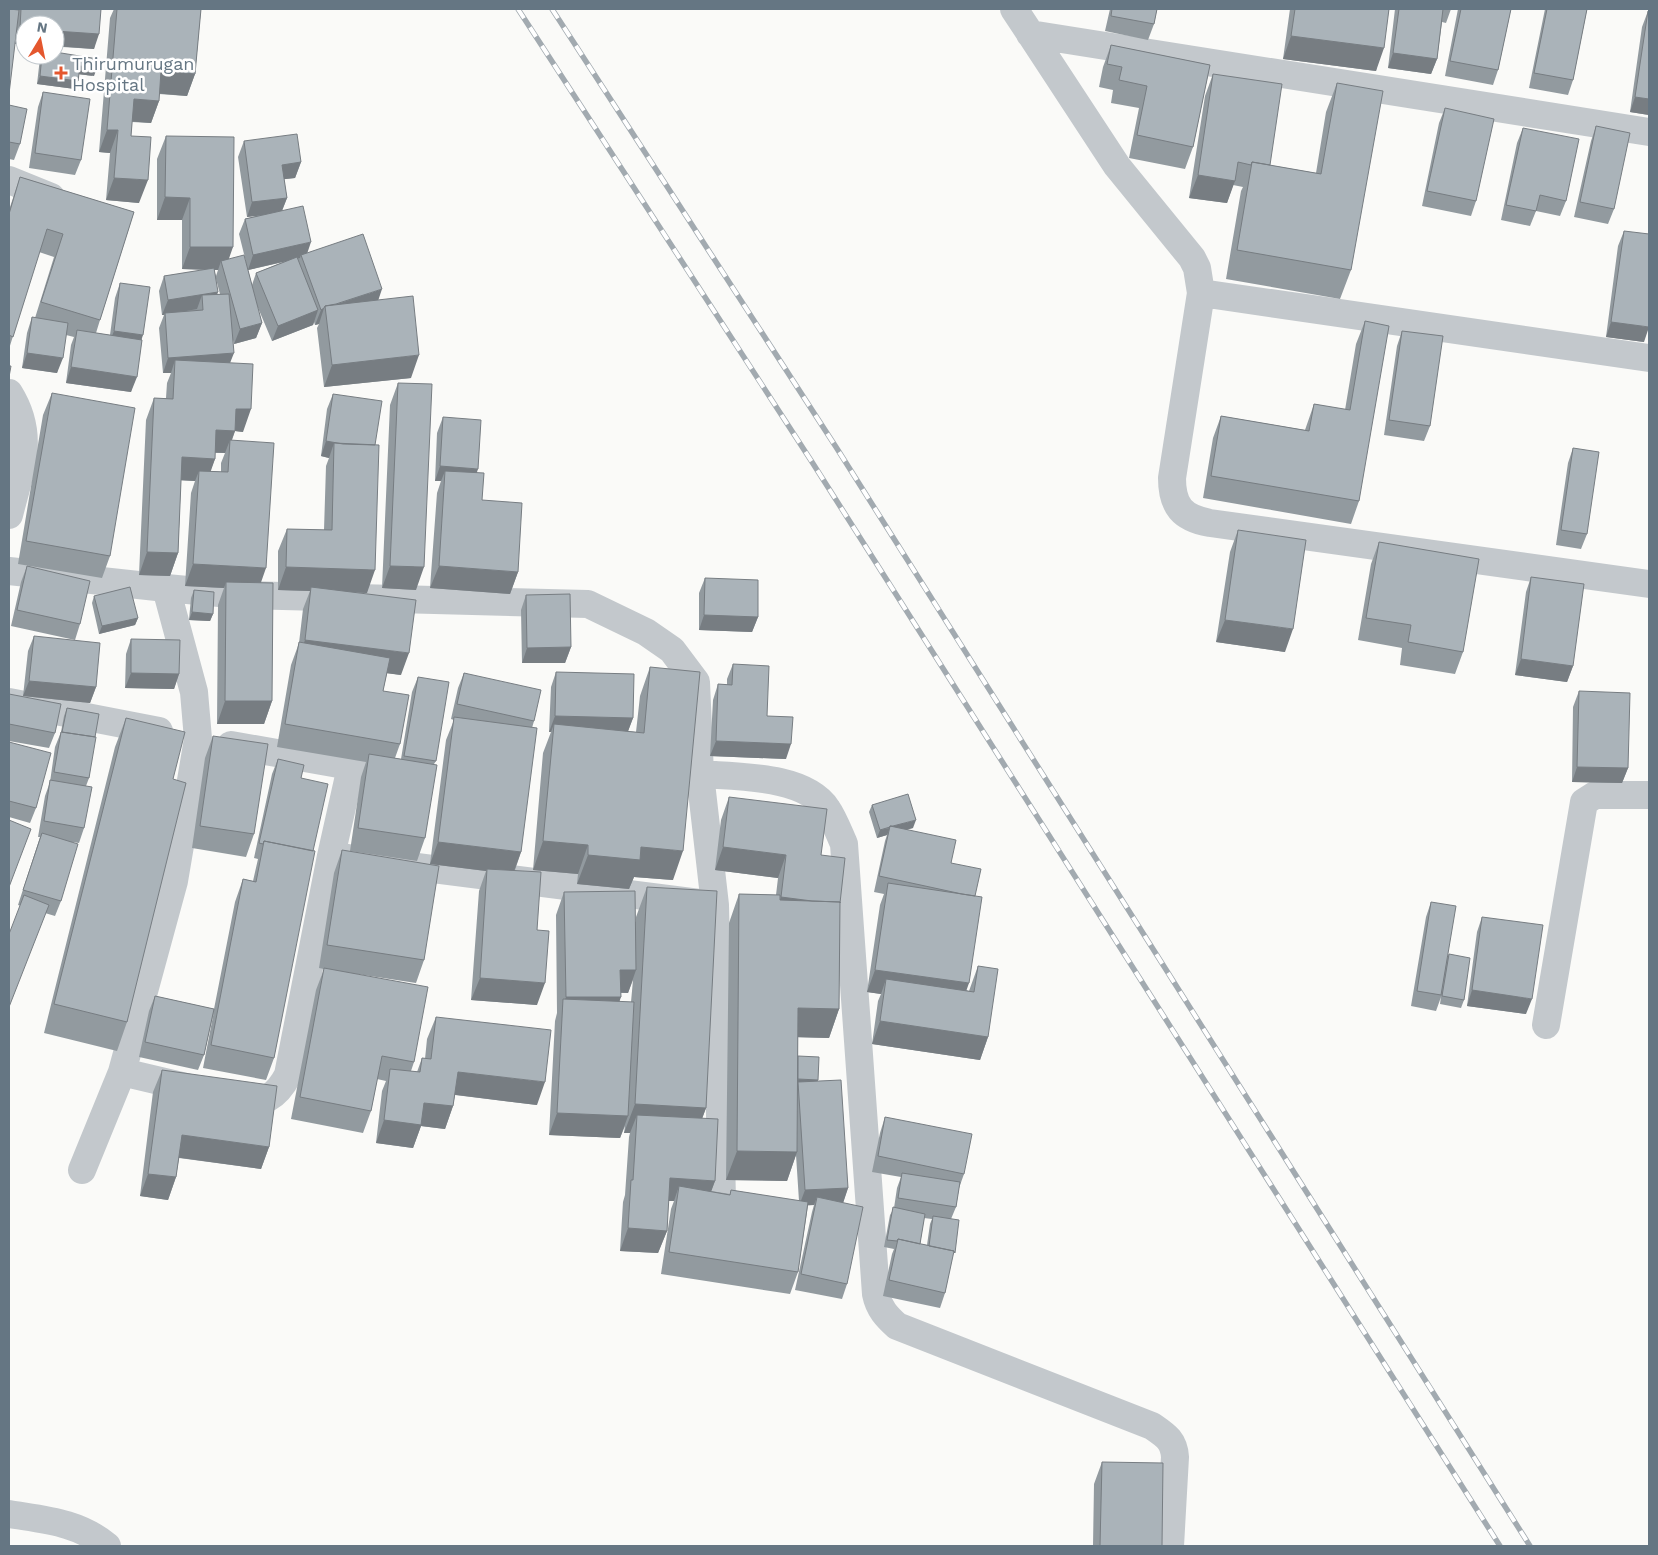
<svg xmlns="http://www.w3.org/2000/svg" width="1658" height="1555" font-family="'Work Sans',sans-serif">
	<rect width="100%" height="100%" fill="#fafaf8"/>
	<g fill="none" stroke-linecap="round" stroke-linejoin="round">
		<path stroke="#c3c8cc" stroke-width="28" d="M1014 9 1117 166 1192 258 1197 268 1201 293 1172 478C1172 506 1182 518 1210 523L1649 584
			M1030 34 1649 132
			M9 180 51 197
			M1201 293 1649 358
			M9 393C36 436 20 470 9 515
			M9 571 166 588
			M9 702 159 731
			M231 745 401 775
			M700 774C737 777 805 775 827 809 834 819 839 833 844 844L876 1294C879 1309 887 1317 897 1326L1152 1426C1165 1435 1174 1440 1175 1457L1170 1546
			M331 856 351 767
			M715 905 722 1199
			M1546 1025 1584 802 1595 795H1649
			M122 1072 194 1089
			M82 1170 122 1072 174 881 198 739 194 692 166 588 241 595 588 604 646 632 672 650 696 682 700 774 715 905 331 856 288 1075C277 1096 264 1105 240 1100
			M9 1514C45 1520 78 1522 107 1546"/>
		<g stroke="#a2aab0" stroke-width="5.5">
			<path id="rail" d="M518 9 812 462 1500 1546
				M552 9 836 447 1530 1546"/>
		</g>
		<use href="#rail" stroke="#fff" stroke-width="4" stroke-dasharray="11" stroke-linecap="butt"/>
	</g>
	<path fill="#929a9f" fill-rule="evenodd" d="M17 9H101L94 49 15 44Z
		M114 9H201L195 74 187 96 159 94V101L151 123 132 122 131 136 139 203 106 200 110 153 99 152 110 18Z
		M1110 9H1157L1154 24 1148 40 1105 31Z
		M1290 9H1389L1376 71 1283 59Z
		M1395 9H1451L1446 23 1442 22 1437 59 1431 74 1388 68Z
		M1458 9H1511L1498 70 1493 85 1445 76Z
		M1545 9H1587L1573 80 1568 95 1529 88Z
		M1648 11 1649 12V115L1630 112 1642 27Z
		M1111 45 1210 65 1193 147 1185 169 1129 158 1139 108 1111 103 1113 90 1099 87 1103 67Z
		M41 55H42L94 76 78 74 75 89 37 84 40 58Z
		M1213 74 1270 165 1316 173 1326 112 1337 83 1351 270 1340 299 1226 279 1241 191 1243 187 1233 185 1227 203 1189 198 1205 96Z
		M43 92 81 160 75 175 29 168 38 107Z
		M9 105 20 144 14 160 9 159Z
		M1445 108 1476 201 1471 216 1422 206 1439 123Z
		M1596 126 1614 209 1608 224 1574 217 1591 141Z
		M1523 128 1566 201 1560 216 1536 211 1530 226 1501 220 1517 143Z
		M166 136 229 259 246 262 239 234 245 219 260 215 247 217 238 157 244 141 301 162 295 178 284 179 287 198 282 211 307 253 378 300 411 378 324 387 317 328 319 324 315 325 314 322 313 325 272 341 256 303 262 323 256 338 234 344 233 340 230 363 243 432 235 431 232 440 261 583 272 701 264 724H217L218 605 224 588 185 586 191 493 195 481 181 480 178 553 170 576 139 575 146 420 154 398H166L167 383 171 373H163L159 328 164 315H162L159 291 164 276 206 270 182 269V220H157V159ZM283 262 256 273 252 285 248 270ZM214 270H218L216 276ZM216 279 220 294H217ZM215 453H225L221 463V472L210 471 215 459Z
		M20 177 134 212 100 320 96 333 110 335 115 298 120 283 142 340 131 392 66 383 71 345 74 337 66 335 57 373 22 368 27 333 32 317 35 318 54 257 39 252 9 349V210Z
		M1624 231 1644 342 1606 337 1618 246Z
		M1365 321 1359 501 1351 524 1203 498 1213 438 1221 416 1305 430 1314 404 1345 410 1356 344Z
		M1402 331 1430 426 1424 441 1384 435 1397 346Z
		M398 383 416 590 382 588 390 405Z
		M52 393 110 556 102 578 18 564 43 415Z
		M333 394 375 445 367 593 356 592 401 675 387 673 383 691 400 744 395 758 401 759 412 692 418 677 436 761 434 764 425 838 417 861 350 851 361 777 366 762 277 747 291 665 299 643 303 609 310 591 278 590V551L287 529 324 530 326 466 329 458 321 456 327 409Z
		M443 417 477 473 482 500 518 572 510 594 430 588 437 493 441 481H435L437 433Z
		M1573 448 1587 534 1581 549 1556 545 1568 463Z
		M1238 530 1285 652 1216 642 1230 552Z
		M1379 542 1463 652 1455 674 1400 665 1402 648 1358 640 1371 564Z
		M27 566 80 624 75 640 11 626 21 582Z
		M1531 577 1573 666 1567 682 1515 675 1526 592Z
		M705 578 758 617 752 632 699 630V593Z
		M194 590 213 614 210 621 189 620 191 598Z
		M526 595 571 647 565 663H522L521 610Z
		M94 596 138 618 135 625 99 634 92 603Z
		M34 636 96 687 90 703 23 696 28 651Z
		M131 639 179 674 174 689 125 688 126 654Z
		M733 664 767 716 786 759 710 756 713 700 718 684 727 685V679Z
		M650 667 673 880 634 877 629 889 577 884 578 874 533 870 543 753 551 732H549L551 687 556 672 633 718 628 731 636 732 640 696Z
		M464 673 534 721 532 728 521 852 515 870 537 930V1005L471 1000 479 891 486 871 430 864 446 740 454 720 451 719 458 688Z
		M1579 691 1628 768 1622 783 1572 782 1573 707Z
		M9 694 55 733 49 748 9 741Z
		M67 708 95 737 89 778 86 786 84 828 79 843 72 842 61 901 55 916 18 905 40 837H38L45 796 50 782 55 747 61 732 64 716Z
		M126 718 173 779 127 1022 117 1051 44 1033 115 747Z
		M213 736 254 834 246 857 192 848 205 758Z
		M9 742 36 808 30 823 9 817Z
		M278 759 301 778 313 851 274 1058 266 1080 203 1068 214 1011 204 1055 198 1070 139 1057 149 1011 155 996 214 1009 235 902 243 879 253 881 258 859 254 858 272 774Z
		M729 797 821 855 840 903 839 1009 829 1038 798 1037V1056L818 1080 817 1081 848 1188 843 1203 847 1284 842 1299 795 1290 812 1212 814 1205H808L798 1272 790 1294 661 1274 671 1209 674 1201H668L667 1231 658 1253 620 1251 623 1202 625 1195 629 1137 630 1133H624L625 1126 620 1138 549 1135 555 1021 557 1013 556 915 564 892 636 922V917L647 887 706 1108 702 1119 715 1181 711 1191 730 1194 731 1190 799 1201 796 1155 787 1181 726 1180 729 923 739 894 776 895 778 878 715 870 721 820ZM633 980 631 1002H619L621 993H628Z
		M872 805 913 828 907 829 951 863 975 896 966 990 969 991 978 966 988 1037 980 1060 872 1044 878 1001 881 994 867 992 880 905 884 894 874 892 885 841 887 835 877 838 869 812Z
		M342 850 424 960 416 983 357 974 414 1062 411 1071 417 1072 422 1058 425 1059 427 1039 436 1017 537 1105 455 1095 453 1106 445 1129 421 1126 413 1148 376 1143 382 1091 386 1081 377 1079 371 1111 363 1133 291 1119 316 990 324 969 319 968 334 873Z
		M1431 902 1447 958 1449 954 1464 1000 1461 1008 1440 1004 1441 997 1436 1011 1411 1006 1426 917Z
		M1482 917 1526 1014 1467 1006 1477 932Z
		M162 1070 269 1147 261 1169 179 1158 176 1177 168 1200 140 1196 153 1092Z
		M885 1117 964 1174 959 1188 956 1207 951 1219 952 1258 945 1293 940 1308 883 1296 892 1254 894 1249 884 1247 890 1215 894 1208 897 1188 901 1177 872 1172 880 1133ZM924 1218 932 1219 930 1224 927 1245 920 1244Z
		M1102 1462 1162 1546H1093L1094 1484Z"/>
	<path fill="#777d82" d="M20 28 25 29V44H14Z
		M55 31 99 34 94 49 55 46Z
		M1291 36 1384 48 1376 71 1283 59Z
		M1393 53 1437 59 1431 74 1388 68Z
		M80 66 97 68 94 76 77 74Z
		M161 71 195 74 187 96 153 93Z
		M40 76 78 81 75 89 37 84Z
		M1635 97 1649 99V115L1630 112Z
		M134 99 159 101 151 123 126 121Z
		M107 130H118L110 153 99 152Z
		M301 162 295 178 277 180 282 165Z
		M1198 175 1235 181 1227 203 1189 198Z
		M114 178 148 180 139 203 106 200Z
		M165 197 190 198 182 220H157Z
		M287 198 281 213 247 217 252 202Z
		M311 242 306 257 301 255 300 258 248 270 253 255Z
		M190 247H233L225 270 221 261 218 270 182 269Z
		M382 289 377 304 326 308Z
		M218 292 213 307 202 295 197 309 165 315V313L164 315H162L168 300Z
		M324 308 319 324 315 325 321 310Z
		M318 310 313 325 272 341 278 326Z
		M1611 322 1649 327 1644 342 1606 337Z
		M262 323 256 338 234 344 240 329Z
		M114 331 143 335 138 350 108 346Z
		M27 353 63 358 57 373 22 368Z
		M234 353 228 368 175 360 171 373H163L168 358Z
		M419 355 411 378 324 387 332 365Z
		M71 367 137 377 131 392 66 383Z
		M236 409H251L243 432 235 431 229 447 230 440 225 453 207 452 216 430Z
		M326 441 375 448 334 443 329 458 321 456Z
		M182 457 215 459 207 482 199 471 195 481 174 480Z
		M440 466 478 469 473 484 445 471 441 481H435Z
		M147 552 178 553 170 576 139 575Z
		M193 564 266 568 258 591 226 582 224 588 185 586Z
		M390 566 424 567 416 590 382 588Z
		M439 566 518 572 510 594 430 588Z
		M286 567 375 570 367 593 311 591V587L310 591 278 590Z
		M192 612 213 614 210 621 189 620Z
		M704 615 758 617 752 632 699 630Z
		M138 618 135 625 99 634 102 626Z
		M1225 620 1293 629 1285 652 1216 642Z
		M305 640 409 653 401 675 297 662Z
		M571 647 565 663H522L527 648Z
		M1521 659 1573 666 1567 682 1515 675Z
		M131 673 179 674 174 689 125 688Z
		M29 681 96 687 90 703 23 696Z
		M225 701H272L264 724H217Z
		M555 716 633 718 627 734 554 724 551 732H549Z
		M716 741 791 744 786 759 710 756Z
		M1577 767 1628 768 1622 783 1572 782Z
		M916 820 913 828 888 835 890 827Z
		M890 828 887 835 877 838 880 830Z
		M543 841 588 845 578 874 533 870Z
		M438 842 521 852 513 874 487 869 486 871 430 864Z
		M641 847 683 851 673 880 634 877 629 889 577 884 588 855Z
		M723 847 786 855 778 878 715 870Z
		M781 897 840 904 773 920Z
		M620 970H636L628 993 612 992Z
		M875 970 969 983 961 1006 886 979 881 994 867 992Z
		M480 978 545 983 537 1005 471 1000Z
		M1472 990 1532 999 1526 1014 1467 1006Z
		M566 997H621L613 1020 562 1007Z
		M798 1008 839 1009 829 1038 788 1037Z
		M880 1021 988 1037 980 1060 872 1044Z
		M458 1072 545 1082 537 1105 449 1094Z
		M792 1079 818 1080 815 1087H798Z
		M424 1103 453 1106 445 1129 421 1126 413 1148 376 1143 384 1120Z
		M635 1104 706 1108 695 1137 637 1115 630 1133H624Z
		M557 1113 628 1116 620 1138 549 1135Z
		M182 1135 269 1147 261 1169 174 1157Z
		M737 1151 797 1152 787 1181 726 1180Z
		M148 1174 176 1177 168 1200 140 1196Z
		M670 1178 715 1181 707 1203 679 1186 674 1201H662Z
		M848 1188 843 1203 817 1197 814 1205 799 1206 805 1190Z
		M628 1228 667 1231 658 1253 620 1251Z"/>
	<path fill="#aab3b9" stroke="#777d82" d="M9 9 19 10 9 94Z
		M21 9H101L99 34 55 31V25H25V29L20 28Z
		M117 9H201L195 74 161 71 159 101 134 99 131 136 151 137 148 180 114 178 118 130H107Z
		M1112 9H1157L1154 24 1111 16Z
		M1295 9H1389L1384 48 1291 36Z
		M1399 9H1443L1437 59 1393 53Z
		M1461 9H1511L1498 70 1450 61Z
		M1547 9H1587L1573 80 1534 73Z
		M1648 11 1649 12V99L1635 97Z
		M1111 45 1210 65 1193 147 1137 135 1147 86 1119 80 1122 67 1107 64Z
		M55 52 98 59 97 68 80 66 78 81 40 76 42 55H55Z
		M1213 74 1282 84 1270 165 1252 162 1251 165 1238 162 1235 181 1198 175Z
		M1337 83 1383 91 1351 270 1237 250 1252 162 1321 174Z
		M43 92 90 99 81 160 35 153Z
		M9 105 27 109 20 144 9 142Z
		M1445 108 1494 119 1476 201 1427 191Z
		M1596 126 1630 133 1614 209 1580 202Z
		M1523 128 1579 139 1566 201 1540 195 1536 211 1506 205Z
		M297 134 301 162 282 165 287 198 252 202 244 141Z
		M166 136 234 137 233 247H190V198L165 197Z
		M20 177 134 212 100 320 41 302 63 234 47 229 13 337 9 335V214Z
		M303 206 311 242 253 255 245 219Z
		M1624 231 1649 234V327L1611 322Z
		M363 234 382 289 336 304 325 306 324 308 321 310 301 255Z
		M244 255 262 323 240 329 221 261Z
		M297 257 318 310 278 326 256 273Z
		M214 268 218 292 168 300 164 276Z
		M120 283 150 287 143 335 114 331Z
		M229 294 234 353 168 358 165 313 203 310 202 295Z
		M413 296 419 355 332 365 325 306Z
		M32 317 68 323 63 358 27 353Z
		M1365 321 1389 326 1359 501 1211 476 1221 416 1309 431 1314 404 1350 410Z
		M77 330 142 340 137 377 71 367Z
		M1402 331 1443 336 1430 426 1389 420Z
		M175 360 253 364 251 409H236L235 431 216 430 215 459 182 457 178 553 147 552 154 398 173 399Z
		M9 366H11L9 377Z
		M398 383 432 384 424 567 390 566Z
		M52 393 135 408 110 556 26 541Z
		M333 394 382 401 375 445 343 444 326 441Z
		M443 417 481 420 478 469 440 466Z
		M230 440 274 443 266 568 193 564 199 471 228 472Z
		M334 443 379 445 375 570 286 567 287 529 332 530Z
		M1573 448 1599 452 1587 534 1561 530Z
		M445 471 484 473 482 500 522 503 518 572 439 566Z
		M1238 530 1306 540 1293 629 1225 620Z
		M1379 542 1479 559 1463 652 1408 642 1411 625 1366 618Z
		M27 566 90 581 80 624 17 610Z
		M1531 577 1584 584 1573 666 1521 659Z
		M705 578 758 580V617L704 615Z
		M226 582 273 583 272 701H225Z
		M130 587 138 618 102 626 94 596Z
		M311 587 416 600 409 653 305 640Z
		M194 590 214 592 213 614 192 612Z
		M570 594 571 647 527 648 526 595Z
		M34 636 100 643 96 687 29 681Z
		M131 639 180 640 179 674 131 673Z
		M299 642 390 658 383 691 409 695 400 744 285 724Z
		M733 664 769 666 767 716 793 717 791 744 716 741 718 684 732 685Z
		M650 667 700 672 683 851 641 847 640 860 588 855V845L543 841 554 724 644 733Z
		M556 672 634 674 633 718 555 716Z
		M464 673 541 690 534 721 457 704Z
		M418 677 449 682 436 761 404 756Z
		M1579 691 1630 693 1628 768 1577 767Z
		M9 694 61 704 55 733 9 724Z
		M67 708 99 714 95 737 62 732Z
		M454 717 537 728 521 852 438 842Z
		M126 718 185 732 173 779 186 783 127 1022 54 1004Z
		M61 732 96 737 89 778 54 772Z
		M213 736 268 744 254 834 200 826Z
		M9 742 51 753 36 808 9 801Z
		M369 754 437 765 425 838 358 828Z
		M278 759 304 765 301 778 328 784 313 851 264 841 263 844 259 843Z
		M50 780 92 787 84 828 44 821Z
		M908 794 916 820 893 826H890V827L880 830 872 805Z
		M729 797 827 809 821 855 845 858 840 903V902L812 901 781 897 786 855 723 847Z
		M9 820 31 829 9 887Z
		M890 826 956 840 951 863 981 869 975 896 962 894 879 876Z
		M42 833 78 844 61 901 23 890Z
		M264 841 315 851 274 1058 211 1045 243 879 256 882Z
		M342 850 439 866 424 960 327 945Z
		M487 869 541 872 537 930 549 931 545 983 480 978Z
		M888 883 982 897 969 983 875 970Z
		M647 887 717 891 706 1108 635 1104Z
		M635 891 636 970H620L621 997H566L564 892Z
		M739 894 780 895V900L840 902 839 1009 798 1008 797 1152 737 1151Z
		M24 895 49 905 9 1007V934Z
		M1431 902 1456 906 1441 995 1417 991Z
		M1482 917 1543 925 1532 999 1472 990Z
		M1449 954 1470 958 1464 1000 1442 996Z
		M978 966 998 969 988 1037 880 1021 886 979 974 992Z
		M324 968 428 987 414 1062 382 1056 371 1111 300 1097Z
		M155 996 214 1009 204 1055 145 1042Z
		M563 999 634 1002 628 1116 557 1113Z
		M436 1017 551 1030 545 1082 458 1072 453 1106 424 1103 421 1125 384 1120 390 1069 420 1072 422 1058 431 1059Z
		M798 1056 819 1057 818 1080 798 1079Z
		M162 1070 277 1086 269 1147 182 1135 176 1177 148 1174Z
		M841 1080 848 1188 805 1190 798 1082Z
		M637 1115 718 1119 715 1181 670 1178 667 1231 628 1228 631 1180H633Z
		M885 1117 972 1134 964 1174 878 1156Z
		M902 1173 960 1182 956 1207 898 1198Z
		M679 1186 730 1195 731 1190 808 1202 798 1272 669 1252Z
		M817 1197 863 1207 847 1284 801 1274Z
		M893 1207 925 1214 920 1244 898 1239 897 1241 887 1240Z
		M933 1216 959 1220 955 1253 954 1252V1251L929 1246Z
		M898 1239 954 1251 945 1293 889 1280Z
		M1102 1462 1163 1463 1162 1546H1100Z"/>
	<path fill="#e4572e" stroke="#fff" stroke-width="2" d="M58.5 65.5h5v5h5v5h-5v5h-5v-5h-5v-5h5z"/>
	<g text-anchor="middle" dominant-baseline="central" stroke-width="5" stroke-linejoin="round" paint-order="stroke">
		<g font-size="18" fill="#657683" stroke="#fff" text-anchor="start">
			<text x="72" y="63">Thirumurugan<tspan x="72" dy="21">Hospital</tspan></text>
		</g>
	</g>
	<rect width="1658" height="1555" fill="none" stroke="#657683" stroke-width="20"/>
	<g transform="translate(40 40) rotate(10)"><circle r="24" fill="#ffffff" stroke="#c1c8cd"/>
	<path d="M0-4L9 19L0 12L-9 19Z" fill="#e4572e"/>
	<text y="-8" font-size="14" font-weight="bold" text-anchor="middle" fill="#657683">N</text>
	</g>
</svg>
